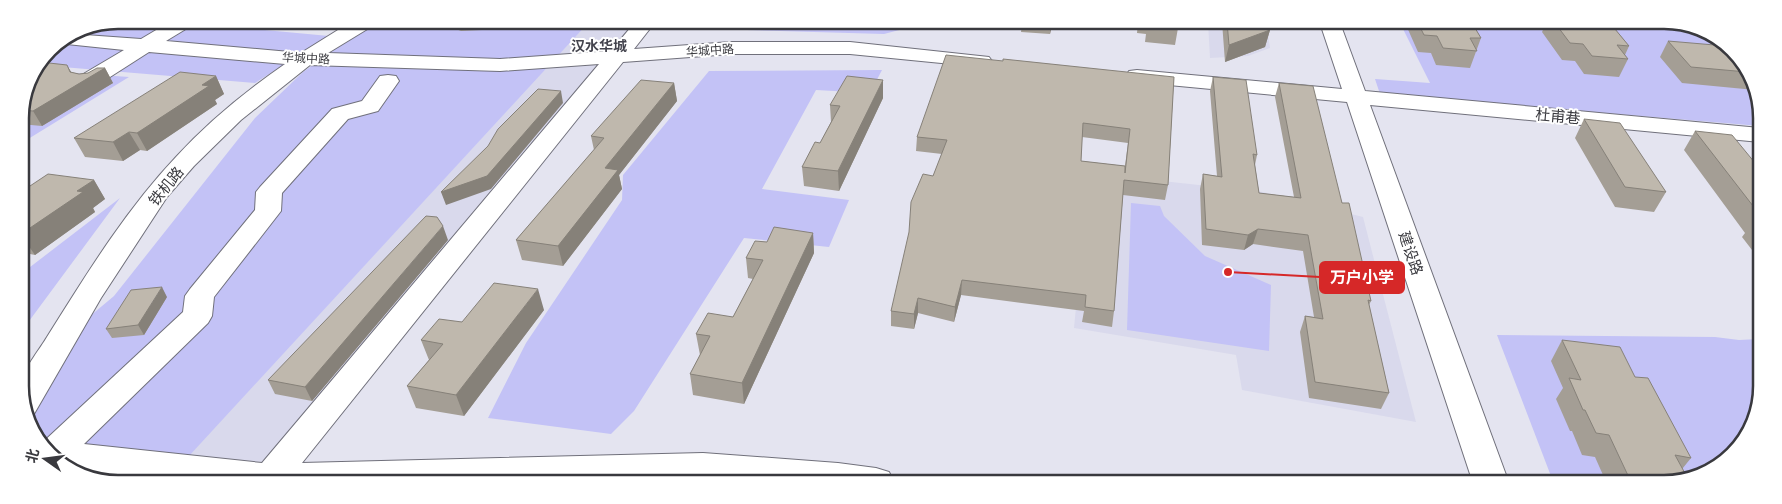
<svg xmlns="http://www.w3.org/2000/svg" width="1782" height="504" font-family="Ubuntu,'Noto Sans SC',sans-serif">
	<rect width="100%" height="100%" fill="#e4e4f0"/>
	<path fill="#d9d9ec" d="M590 21H646L270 478 177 468Z
		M1208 22H1266L1270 48 1248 56 1210 58Z
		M1089 173 1263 192 1363 217 1416 422 1242 390 1236 355 1074 328Z"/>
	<path fill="#c3c2f6" d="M118 20H159L329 36 255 83 38 65C60 32 81 27 118 20Z
		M381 21H590L166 481H93L49 455 22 405V373L114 296 255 118 303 72 340 46Z
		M721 21 910 22 907 28 884 34 714 29Z
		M1400 23H1689L1737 53 1760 99V126L1380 94 1375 79 1430 83Z
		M882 70 870 93 816 90 762 189 849 200 829 247 744 238 634 411 611 434 488 418 526 343 622 200 623 175 709 71Z
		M58 72 129 77 20 144V112Z
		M120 198 21 332V274Z
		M1131 203 1160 206 1164 216 1205 256 1271 285 1269 351 1127 330Z
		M1497 335 1715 337 1739 340 1759 339V411L1728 460 1670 484H1554Z"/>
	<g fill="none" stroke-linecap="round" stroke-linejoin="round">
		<g stroke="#70707b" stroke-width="2">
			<path id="minor" d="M173 20H197L194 24 166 41 301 53 354 20 377 21 374 25 328 53 500 59 611 51 636 21H656L634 49 731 42H850L989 57 992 61 989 65 982 67 850 54H731L623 62 302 463 703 453 838 463 876 468 889 472 894 482 169 481 75 470 49 455 42 443 183 312 185 296 190 289 255 210 256 192 260 187 332 109 362 101 380 76 388 75 396 76 399 81 378 111 348 119 282 193 281 211 214 297 212 316 208 323 84 444 262 463 599 64 500 71 310 65 241 120 194 166 167 197 101 298 34 414 27 415C22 405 19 391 22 379 24 369 42 346 47 337 86 275 125 211 176 157 208 122 246 91 285 64L149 52 96 86 88 87 80 86 77 81 80 76 124 50 57 43 71 34 141 39Z
				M1320 23H1340L1365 91 1760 128V142L1370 105 1509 483H1473L1347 102 1137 82 1129 81 1126 76 1129 71 1137 70 1342 89Z"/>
		</g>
		<use href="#minor" fill="#fff" fill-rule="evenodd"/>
	</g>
	<path fill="#a49e95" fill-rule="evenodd" d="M436 21H502L498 24 482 30 461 31Z
		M1015 22H1053L1050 34 1021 32 1022 24 1015 23Z
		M1138 22H1178V28L1175 45 1145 42 1146 34 1137 33Z
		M1222 22H1268L1270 30 1265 47 1225 62Z
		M1406 23H1472L1481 38 1470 68 1436 65 1431 53 1418 52 1406 25Z
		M1546 23H1610L1629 46 1625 55 1628 59 1619 77 1584 74 1575 61 1562 60 1542 32Z
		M1668 41 1737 53 1755 90 1682 83 1660 57Z
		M105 68 113 83 42 126 20 124V112L28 80 71 72 79 74 88 73Z
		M216 76 224 94 215 100 217 104 147 151 140 150 123 161 85 157 74 138Z
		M1174 77 1168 185 1165 200 1123 195 1114 311 1112 327 1082 322 1084 311 961 295 954 322 918 313 914 329 891 326V311L933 176 942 154 916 151 917 137ZM1082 137 1128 143 1125 166 1081 161Z
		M1213 77 1257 155 1255 165 1259 193 1294 197 1275 97 1279 83 1342 203 1371 301 1369 305 1389 393 1381 409 1309 398 1300 332 1305 316 1314 317 1303 251 1253 244 1244 250 1202 245 1200 189 1203 174 1217 176 1210 91Z
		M883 80V98L839 191 804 186 802 167 820 143 831 122 830 105Z
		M674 83 677 101 619 175 622 189 563 266 522 260 516 240 594 150 591 136Z
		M1584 119 1666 192 1654 212 1615 207 1575 138Z
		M1695 131 1760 169 1759 259 1742 237 1745 233 1684 150Z
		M94 180 105 199 93 208 95 212 35 255 30 254 21 260V192Z
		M813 233 814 253 744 404 693 395 690 374 700 355 696 334 733 317 753 279 748 278 746 258 767 242Z
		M448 240 312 401 275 394 268 380Z
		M167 297 144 335 112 338 106 329Z
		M544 310 464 416 416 408 407 386 429 360 421 340 462 322Z
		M1562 340 1635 377 1691 458 1670 484H1607L1595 457 1582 455 1572 431H1570L1556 399 1563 388 1551 361Z"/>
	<path fill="#868179" d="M479 21H502L498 24 482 30Z
		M1051 22H1053L1050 34Z
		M1270 30 1265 47 1225 62 1229 45Z
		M67 65 76 80 105 68 113 83 42 126 33 111 70 72Z
		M216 76 224 94 215 100 217 104 147 151 137 133 202 85Z
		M883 80V98L839 191 838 171Z
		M674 83 677 101 619 175 622 189 563 266 558 246 605 168Z
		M561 91 563 103 491 189 446 205 441 192Z
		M129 132 140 150 123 161 113 142Z
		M94 180 105 199 93 208 95 212 35 255 21 235 77 191Z
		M443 226 448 240 312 401 305 387Z
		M1258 229 1253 244 1244 250 1248 235Z
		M813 233 814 253 744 404 742 383Z
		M21 241 30 254 21 260Z
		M962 280 961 295 954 322 955 307Z
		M162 287 167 297 144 335 138 325Z
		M538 289 544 310 464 416 456 395Z
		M918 298V313L914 329V314Z"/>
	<path fill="#bfb8ad" stroke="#868179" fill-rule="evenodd" d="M1148 22H1178V28L1148 25Z
		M1227 22H1268L1270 30 1229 45Z
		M1418 23H1472L1481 38H1470L1477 51 1443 48 1437 36 1424 35Z
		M1555 23H1610L1629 46 1617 45 1628 59 1592 56 1583 44 1570 43Z
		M1668 41 1726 46 1737 53 1747 72 1691 67Z
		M946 55 1003 61V59L1174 77 1168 185 1124 180 1114 311 1085 307 1086 295 962 280 955 307 918 298 914 314 891 311 909 232 911 202 923 174 933 176 947 140 917 137ZM1083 123 1130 129 1125 173V166L1081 161Z
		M40 62 67 65 70 72 79 74 88 73 97 68H105L33 111 21 110 28 80Z
		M180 72 216 76 202 85 209 86 137 133 129 132 113 142 74 138Z
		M847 76 883 80 838 171 802 167 815 142 820 143 840 106 830 105Z
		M1213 77 1246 80 1257 155 1253 154 1259 193 1301 198 1279 83 1313 86 1342 203H1349L1371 301 1368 300 1389 393 1315 382 1305 316 1323 319 1308 235 1258 229 1248 235 1206 229 1203 174 1222 177Z
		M641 80 674 83 605 168 618 170 558 246 516 240 604 138 591 136Z
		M538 89 561 91 487 176 441 192 488 146 498 129Z
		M1584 119 1620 123 1666 192 1625 187Z
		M1695 131 1732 135 1760 169V215Z
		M48 174 94 180 77 191 83 192 21 234V192Z
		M426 216 437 217 443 226 305 387 268 380Z
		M1755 217H1760V222Z
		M774 227 813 233 742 383 690 374 710 336 696 334 708 313 733 317 763 260 746 258 755 241 767 242Z
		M494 283 538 289 456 395 407 386 443 344 421 340 439 319 462 322Z
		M162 287 138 325 106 329 131 290Z
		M1562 340 1620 347 1635 377 1648 378 1691 458 1675 455 1687 477 1670 484H1632L1609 435 1596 433 1585 410H1583L1569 378 1581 380Z"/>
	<g text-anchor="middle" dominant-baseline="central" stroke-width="4" stroke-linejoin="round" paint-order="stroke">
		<g font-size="12" fill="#39393e" stroke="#fff">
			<text transform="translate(710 50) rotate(-4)">华城中路</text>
			<text transform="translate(306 58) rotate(3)">华城中路</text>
		</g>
		<g font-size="14" font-weight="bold" fill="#43434d" stroke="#fff">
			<text x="599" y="46">汉水华城</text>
		</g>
		<g font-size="15" fill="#39393e" stroke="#fff">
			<text transform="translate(1558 116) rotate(5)">杜甫巷</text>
			<text transform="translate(166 186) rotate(-51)">铁机路</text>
			<text transform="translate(1411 253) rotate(71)">建设路</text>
		</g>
	</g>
	<path d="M0 0H1782V504H0ZM118 29H1664A89 89 0 0 1 1753 118V386A89 89 0 0 1 1664 475H118A89 89 0 0 1 29 386V118A89 89 0 0 1 118 29Z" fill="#fff" fill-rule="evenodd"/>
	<path fill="none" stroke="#39393e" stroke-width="2.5" d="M118 29H1664A89 89 0 0 1 1753 118V386A89 89 0 0 1 1664 475H118A89 89 0 0 1 29 386V118A89 89 0 0 1 118 29Z"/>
	<path fill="none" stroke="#d62828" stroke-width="2" d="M1228 272L1320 277"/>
	<circle fill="#d62828" stroke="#fff" stroke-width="2" cx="1228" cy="272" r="5"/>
	<rect fill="#d62828" stroke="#d62828" stroke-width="2" x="1320" y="262" width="84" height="31" rx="5"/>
	<g font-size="16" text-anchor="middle" font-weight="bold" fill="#fff">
		<text x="1362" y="283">万户小学</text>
	</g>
	<g transform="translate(45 459) rotate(284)" stroke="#ffffff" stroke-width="4" paint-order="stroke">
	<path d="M0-4L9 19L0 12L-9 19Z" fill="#39393e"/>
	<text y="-8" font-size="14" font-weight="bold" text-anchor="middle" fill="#39393e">北</text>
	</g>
</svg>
